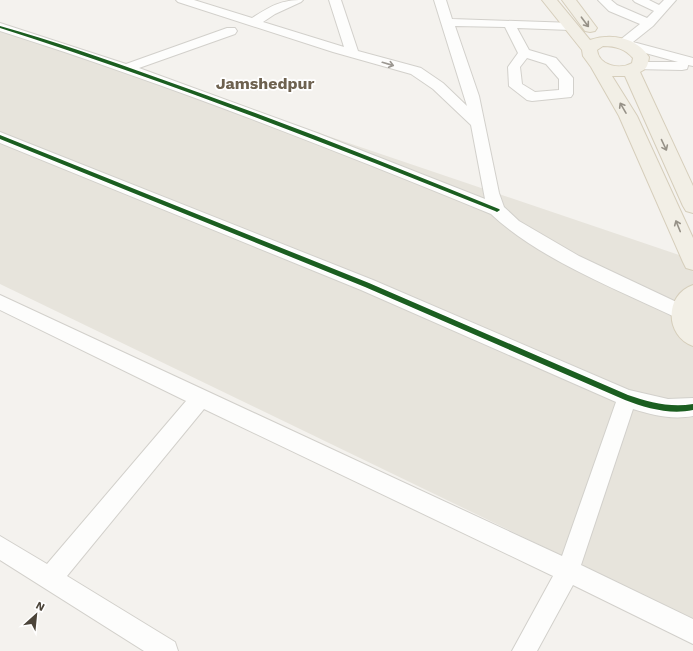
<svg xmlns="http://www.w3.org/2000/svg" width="693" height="651" font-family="'Work Sans',sans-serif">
	<rect width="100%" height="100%" fill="#f4f2ee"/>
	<path fill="#e7e4dc" d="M0 25 688 258 693 272V619L0 284Z"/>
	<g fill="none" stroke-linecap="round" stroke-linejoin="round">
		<g stroke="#d2d0cb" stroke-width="2">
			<path id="minor" d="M176 0H194L252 18C271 6 280 0 303 0L301 2 275 14 263 22 344 47 329 0H341L358 51 421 68 443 83 467 106 434 0H446L452 19 574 23 576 26 574 29 570 30 517 28 529 50 556 58 573 78V94L571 97 532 101 527 100 509 86 508 67 518 53 505 27 455 26 479 96 499 193 504 207 519 221 579 256 687 307 690 312 687 317 681 320 675 317C616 289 539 259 491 214 330 148 167 84 0 31V23L126 64 227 28H235L237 31 235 34 139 68 317 133 485 199 471 125 433 89 411 74 333 52 178 2ZM527 58 546 64 559 79V90L535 92 522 84 520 67Z
				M598 0H611L617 5 647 18 654 11 635 2 633 0H649L659 5 664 0H676L653 26 633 42 693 58V66L688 65V66L687 69 682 70 635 69 634 66 635 63 640 62H678L620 46 618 43 620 40 640 24 609 11Z
				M0 132 373 280 629 390 668 399 693 398V416C672 420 653 415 633 409L581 565 693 619V644L573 585 537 651H512L553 576 204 409 67 576 175 642 178 651H144L0 560V536L47 564 186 401 0 310V295L562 556 616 402 361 290 0 143Z"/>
		</g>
		<g stroke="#d6cebb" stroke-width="2">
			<path id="major" d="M542 0H557L590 40C611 33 636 37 649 57 648 65 647 69 640 72L693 186V213L686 211 683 206 625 76H612L637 116 693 238V270L686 268 683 262 619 116 591 67 583 56 582 50ZM603 46C616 46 625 49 633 58L632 63C620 70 599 66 597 50Z
				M562 0H576L597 28 595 31 590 32 585 31Z
				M693 285V346C665 336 664 295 693 285Z"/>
		</g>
		<use href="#minor" fill="#fdfdfc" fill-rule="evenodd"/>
		<use href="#major" fill="#f2efe6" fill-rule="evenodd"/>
		<g stroke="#fff" stroke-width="2">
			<path id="cycleway" d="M0 26C53 41 106 59 158 78 273 118 386 163 499 209L500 210 497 212 495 211C331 145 169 82 0 28Z
				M0 135 369 283 628 395C649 402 670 408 693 404V410C670 415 646 408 625 400L365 287 0 139Z"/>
		</g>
		<use href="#cycleway" fill="#1b5e20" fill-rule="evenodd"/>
	</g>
	<defs><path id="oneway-shaft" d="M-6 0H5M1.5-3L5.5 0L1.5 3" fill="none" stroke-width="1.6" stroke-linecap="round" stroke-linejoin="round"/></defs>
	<g stroke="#969187">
		<use href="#oneway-shaft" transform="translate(585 22) rotate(53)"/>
		<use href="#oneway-shaft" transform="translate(623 108) rotate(-120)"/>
		<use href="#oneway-shaft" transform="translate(664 145) rotate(65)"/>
		<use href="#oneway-shaft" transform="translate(678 226) rotate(-112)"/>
	</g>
	<use stroke="#9b9791" href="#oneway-shaft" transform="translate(388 64) rotate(16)"/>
	<g text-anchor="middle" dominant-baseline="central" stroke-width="3.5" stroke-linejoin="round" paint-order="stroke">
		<g font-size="16" font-weight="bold" fill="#6e6250" stroke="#fff">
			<text x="265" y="83">Jamshedpur</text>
		</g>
	</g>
	<g transform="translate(36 615) rotate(27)" stroke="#ffffff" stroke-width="3" paint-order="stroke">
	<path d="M0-3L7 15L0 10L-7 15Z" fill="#4b4439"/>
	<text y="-6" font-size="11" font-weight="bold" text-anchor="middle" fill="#4b4439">N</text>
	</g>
</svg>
